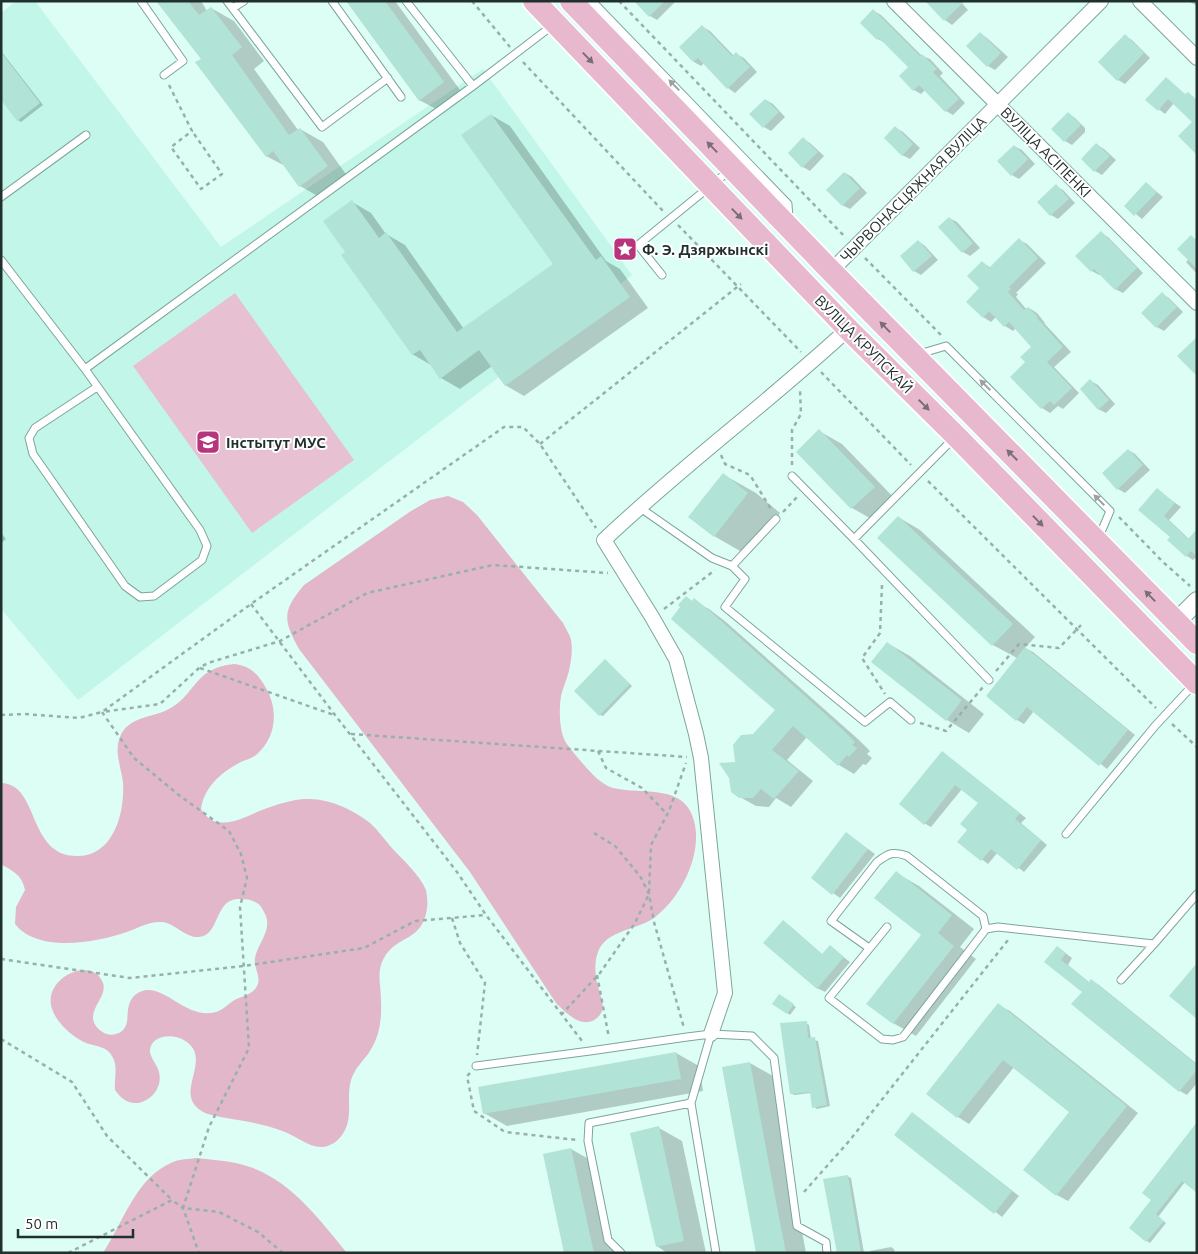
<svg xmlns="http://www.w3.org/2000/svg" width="1198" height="1254" font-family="Ubuntu,sans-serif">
	<rect width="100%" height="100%" fill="#ddfef5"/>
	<path fill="#c2f6e8" d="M16 1H35L221 247 483 69 632 275 78 700 1 609V13Z"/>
	<path fill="#e7c1d1" d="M235 293 354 460 252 533 133 366Z"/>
	<path fill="#e2b7c9" d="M448 496 463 502 477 515 563 623C566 629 570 635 571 640 573 650 571 661 569 671 567 679 563 687 561 696 559 709 559 729 565 741 570 749 578 758 584 765 591 773 602 785 613 788 642 795 685 783 694 821 703 854 681 898 654 918 637 930 606 930 598 952 594 962 595 976 598 986 600 997 608 1009 597 1018 582 1030 566 1013 556 1003L470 872 299 649C283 620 282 611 304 585L411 511 430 500Z
		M234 664C251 666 258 674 266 688 279 711 276 738 256 755 251 759 244 760 239 763 220 773 204 788 201 809 205 815 210 821 218 822 233 825 249 815 262 810 276 805 292 799 307 799 328 798 354 810 370 823 378 830 384 839 391 847 403 860 419 874 426 890 427 895 428 903 427 908 423 942 396 935 384 958 379 966 379 976 380 985 382 1008 383 1031 370 1051 365 1059 358 1065 354 1073 343 1093 356 1116 342 1135 338 1141 331 1146 323 1147 310 1148 297 1137 285 1132 268 1125 250 1122 232 1119 223 1117 213 1116 205 1113 168 1095 218 1058 182 1039 171 1033 149 1036 150 1052 151 1058 156 1064 158 1069 164 1084 154 1100 138 1103 127 1104 121 1098 115 1090 114 1080 118 1067 113 1058 108 1046 97 1047 86 1043 72 1037 54 1021 51 1005 46 977 92 955 103 983 107 995 93 1005 93 1017 93 1023 96 1027 101 1031 105 1034 110 1036 116 1034 133 1029 124 1012 131 1000 133 996 137 993 140 992 163 981 186 1021 216 1012 223 1010 228 1004 233 1001 241 996 253 995 257 986 262 977 253 967 255 958 258 942 274 929 264 912 261 906 260 904 253 901 248 899 243 899 237 899 214 901 220 935 199 937 185 938 175 923 162 922 149 921 138 928 127 932 95 943 38 953 15 924L16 907 25 890C22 875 14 872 1 864V783C40 784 27 856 77 856 114 856 125 812 123 782 121 767 114 751 120 737 128 717 150 718 167 710 196 696 193 668 234 664Z
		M197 1158C214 1160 233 1161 250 1167 291 1181 320 1220 347 1253H103C124 1221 136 1177 173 1162 180 1159 189 1159 197 1158Z"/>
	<path fill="#0003" d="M159 1H201L207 11 211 8 234 21 264 61 254 69 298 130 300 129 323 142 350 180 323 199 300 186 287 167 266 156 202 59Z
		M347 1H395L463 94 440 111 419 100Z
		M635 1H676L657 20 650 16Z
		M960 1 968 10 952 25 945 20Z
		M1189 1H1197V6L1190 2Z
		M874 11 881 15 922 56 930 59 943 73 940 76 965 103 953 115 946 111 925 90 921 94 914 90 910 67 885 43 878 39Z
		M703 27 710 31 734 56 736 54 744 58 757 72 735 93 728 88 704 63 701 66 694 62 681 47Z
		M980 33 987 38 1008 57 995 70 988 66 967 46Z
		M1125 36 1132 40 1150 58 1125 84 1118 80Z
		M1 51 43 105 21 122 18 120 1 98Z
		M1166 79 1197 104 1194 122 1174 103 1165 114 1147 100Z
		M766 100 773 104 785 117 771 131 764 127 751 114Z
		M1068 113 1075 118 1085 128V132L1072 145 1065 141Z
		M491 115 510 126 606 261 620 269 648 308 524 396 505 385 492 366 460 389 441 378 431 365 412 354 347 252 352 202 371 213 386 234 405 245 464 329 554 264Z
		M896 128 903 132 920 148 910 159 902 155Z
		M803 139 810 143 824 156 810 171 803 167Z
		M1096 144 1104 149 1116 160 1102 175 1095 171Z
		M1014 146 1022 150 1035 164 1019 179 1012 175Z
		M845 173 852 177 867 193 850 209 842 205Z
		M1147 184 1163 197 1142 219 1126 206Z
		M1056 186 1063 190 1075 203 1058 219 1051 215Z
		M949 218 957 222 980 248 970 256 963 252 940 227Z
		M1101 233 1108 237 1143 273 1123 293 1115 289 1101 274 1099 275 1092 271Z
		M1191 237 1197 240V274L1186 262 1189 259Z
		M1019 240 1027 244 1046 263 1016 293 1018 294 1016 297 1027 310 1029 308 1037 313 1045 323H1044L1071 352 1054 367 1079 393 1063 409 1058 406 1050 413 1042 408 1027 362 1032 347 1016 328 1013 331 1005 326 996 317 991 322 983 317 981 288 982 262 991 268Z
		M918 241 925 246 938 260 921 275 914 271Z
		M1162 294 1169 298 1183 312 1164 331 1157 327Z
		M1091 381 1098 385 1115 404 1106 413 1098 409Z
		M819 431 842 444 897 501 875 521 852 508 797 452Z
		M1128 450 1135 454 1150 470 1125 493 1118 489Z
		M724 475 756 493 780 513 747 555 714 536Z
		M1157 490 1181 507 1169 520 1189 539 1197 556 1193 560 1187 556 1172 537 1140 510Z
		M898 517 920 530 1035 637 1025 648 1033 652 1135 735 1107 769 1034 711 1024 724 1017 720V658L993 645 879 538Z
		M1 533 6 539 1 543Z
		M686 598 709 609 726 622 859 740 870 751 867 754 872 758 866 765 863 764 854 774 839 765 807 737 787 760 813 781 791 807 776 798 769 807 756 806 740 797 736 763 753 735 776 710Z
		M887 643 910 656 984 714 969 733 947 720Z
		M608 663 632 686 603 716 600 715Z
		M942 752 1026 818 1021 823 1047 845 1024 872 998 852 988 864 959 842 969 830 979 803 962 789 931 827 924 823Z
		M847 834 875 854 840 898 813 878Z
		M896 873 919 886 974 929 960 947 976 959 916 1036 893 1023 922 934Z
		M783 922 790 926 823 955 830 947 850 962 825 992 817 988Z
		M1064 952 1072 958 1068 965 1090 983 1092 981 1099 985 1197 1064V1083L1187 1095 1180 1091 1083 992 1046 962Z
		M779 995 796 1007 790 1015 774 1004Z
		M998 1005 1010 1011 1138 1113 1068 1201 1057 1195 1071 1112 1014 1067 969 1124 958 1117Z
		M806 1023 809 1025 811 1039 818 1041 830 1106 817 1109 814 1107 811 1093 794 1095 791 1093Z
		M676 1053 699 1066 703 1091 507 1126 484 1113Z
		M750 1063 773 1076 806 1253H757Z
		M919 1118 1019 1196 1002 1217 896 1135Z
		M1197 1124 1185 1182 1158 1217 1166 1223 1150 1243 1147 1241 1153 1200Z
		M659 1128 682 1141 706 1253H667L657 1246Z
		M571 1149 594 1162 614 1253H566L544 1155Z
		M847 1176 851 1178 864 1253H838Z
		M891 1247 894 1249 895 1253H870V1251Z"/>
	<path fill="#b1e3d6" d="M156 1H188L199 15 211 7 242 47 232 55 289 135 300 128 328 166 299 187 273 151 266 157 195 62 201 59Z
		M346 1H385L444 82 419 101Z
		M634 1H665L649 17Z
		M925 1H965L944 21Z
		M873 9 920 56 922 54 937 69 933 72 959 99 945 112 919 85 913 91 899 76 908 67 879 38 877 40 860 23Z
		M702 25 732 56 736 52 750 67 727 89 698 58 693 62 679 47Z
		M980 32 1001 53 987 67 966 46Z
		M1125 34 1144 53 1117 81 1098 62Z
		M1 52 40 103 17 121 1 100Z
		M1166 77 1185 94 1188 92 1197 100V155L1178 136 1192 122 1168 99 1158 111 1145 100Z
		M765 99 779 112 763 128 749 114Z
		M1068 112 1081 125 1064 142 1051 129Z
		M491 114 596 260 601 256 630 297 505 386 479 350 440 379 420 350 412 355 341 255 345 252 323 221 352 200 379 238 386 232 457 332 553 264 461 135Z
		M895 126 913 144 902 156 884 138Z
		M803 137 818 152 802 168 788 153Z
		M1096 143 1110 156 1094 172 1081 159Z
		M1014 145 1028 159 1011 176 997 161Z
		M844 172 860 188 842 206 826 190Z
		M1146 182 1157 192 1134 216 1124 206Z
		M1056 184 1069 199 1050 216 1037 202Z
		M949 217 973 243 962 253 938 227Z
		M1101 231 1137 268 1115 290 1094 269 1091 272 1075 256Z
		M1191 235 1197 241V269L1177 249Z
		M1019 238 1038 258 1009 287 1011 289 1008 292 1024 310 1028 307 1038 317 1037 318 1063 347 1047 362 1072 388 1054 405 1050 401 1041 409 1010 377 1025 362 1020 357 1031 347 1009 322 1004 327 989 311 983 318 966 302 979 288 967 276 982 261 989 268Z
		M918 240 932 256 913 272 900 256Z
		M1162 292 1177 307 1156 328 1141 313Z
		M1197 337V376L1177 356Z
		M1090 379 1109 400 1098 410 1080 389Z
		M819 429 875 487 851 509 796 452Z
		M1128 449 1143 465 1117 490 1102 473Z
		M723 473 748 493 714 537 688 517Z
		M1157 488 1175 503 1164 516 1188 539 1197 529V557L1191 551 1186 557 1167 540 1170 537 1138 510Z
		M898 516 1013 624 992 646 877 538Z
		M686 596 692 601 694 598 710 611 843 730 855 742 852 745 857 748 849 757 847 755 838 766 793 726 772 750 799 771 774 799 761 789 753 798H739L731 792 729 778 719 763 735 762 733 745 741 735 753 734 775 710 671 619 680 607 678 605Z
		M887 642 962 700 946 721 871 662Z
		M1025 647 1128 730 1099 766 1027 707 1016 721 986 696Z
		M605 659 630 684 599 716 574 691Z
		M942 751 1020 813 1015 819 1041 840 1017 870 991 849 981 861 957 842 967 830 960 824 978 803 955 785 924 825 899 804Z
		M846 832 868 849 832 895 811 878Z
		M896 871 952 915 938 933 954 946 893 1024 866 1004 921 935 874 898Z
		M783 920 822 954 830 945 844 957 817 989 763 943Z
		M1057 946 1066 953 1061 960 1089 982 1091 979 1197 1065V1070L1179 1092 1071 1004 1082 992 1044 962Z
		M1197 963V1019L1169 996Z
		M779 994 794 1004 787 1014 772 1004Z
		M998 1003 1127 1106 1056 1196 1023 1170 1069 1112 1003 1060 957 1118 926 1094Z
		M807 1021 808 1038 815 1037 827 1105 812 1108 810 1092 790 1094 780 1023Z
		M676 1052 681 1079 483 1114 478 1087Z
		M750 1062 774 1191 786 1253H756L722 1067Z
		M912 1112 1012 1191 994 1214 894 1135Z
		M1197 1122V1193L1182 1181 1156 1214 1164 1221 1146 1242 1129 1228 1151 1200 1142 1193Z
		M659 1126 684 1241 656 1247 630 1133Z
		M571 1148 594 1253H564L543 1154Z
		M848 1175 861 1253H837L823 1179Z"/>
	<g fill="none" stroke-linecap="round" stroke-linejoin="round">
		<g stroke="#7da59a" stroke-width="9">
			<path id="service" d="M141 1 183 61 164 75
				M227 1 322 127 388 78
				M332 1 401 97
				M406 1 473 86
				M592 1 788 204 789 220
				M233 8 244 1
				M1 197 86 135
				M1 260 85 369 200 530 207 546 202 560 154 596 140 597 125 586 33 454 29 438 35 428 97 387
				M662 275 638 245 730 170
				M919 354 946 346 1110 511 1099 537
				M85 369 473 86 553 25
				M792 476 854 539 989 680
				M639 507 712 558 732 566 776 519
				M854 539 954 438
				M732 566 745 579 725 607 865 722 890 702 911 720
				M1066 834 1155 726 1194 684
				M887 927 829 998 882 1039 893 1040 903 1037 986 929 998 927 1154 944 1197 894
				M869 948 831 921 877 862C889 853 893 851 907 856L983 916 986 929
				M1121 980 1154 944
				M476 1066 590 1051 687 1037 711 1034 752 1036 774 1058 797 1226 826 1242 827 1253
				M691 1103 716 1253
				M621 1253 608 1240 588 1141 589 1123 691 1103 711 1034"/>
		</g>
		<g stroke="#7da59a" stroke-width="16">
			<path id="minor" d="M894 1 1197 303
				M1140 1 1197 58
				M831 271 1101 1
				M711 1034 725 993 701 758 696 734 676 659 652 617 604 540C682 466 769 402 848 329"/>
		</g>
		<g stroke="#7da59a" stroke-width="20">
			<path id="tertiary" d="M1176 622 1197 601"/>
		</g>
		<g stroke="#fff" stroke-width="25">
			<path id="primary" d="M534 1 848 329 956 436 1197 683
				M571 1 831 271 1197 643"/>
		</g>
		<path stroke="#97b1aa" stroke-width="2.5" stroke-dasharray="4 4" stroke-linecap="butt" d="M472 1 510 47
			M619 1 846 238
			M523 62 663 211
			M169 85 192 131 171 147 201 189 222 174 192 131
			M678 225 801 352
			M865 258 942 336
			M821 372 911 465
			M540 444 741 284
			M721 455 725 464 750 475 771 509
			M792 465V430L801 414 800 391
			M928 481 1156 708
			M783 512 798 496
			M1119 517 1163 562 1190 586
			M882 585 880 633 862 658 885 694
			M251 604 335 715 457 872 486 915 582 1041
			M664 609 715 570
			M200 668 334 715
			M996 671 1019 644 1059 648 1081 625
			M1 715 24 714 79 718 102 712 251 604 504 427H523L540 444 596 528
			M920 723 946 731 983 687
			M1172 724 1197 747
			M351 734 687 757
			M598 751 606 768 642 788 667 814
			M594 833 615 846 640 876 649 894 654 922 684 1028
			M452 918 460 943 485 983 477 1055
			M1 959 130 978 244 966 364 948 415 921 486 915
			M597 975 609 1038
			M561 1015 600 973 635 923 649 894 651 845 669 811 686 763
			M1 1039 72 1082 107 1136 172 1200
			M470 1073 467 1076 474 1111 505 1132 577 1140
			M804 1192 850 1140 1008 940
			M68 1253 172 1200 183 1208 199 1253
			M283 1253 258 1232 219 1212 183 1208 209 1127 249 1048 240 907 247 878 241 854 229 831 180 796 134 758 102 712 160 704 199 668 208 663 280 641 367 593 493 565 608 573"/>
		<use href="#service" stroke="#fff" stroke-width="7"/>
		<use href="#minor" stroke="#fff" stroke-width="14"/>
		<use href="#tertiary" stroke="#fff" stroke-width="18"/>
		<use href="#primary" stroke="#e8b9ce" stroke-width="22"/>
	</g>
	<defs><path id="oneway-solid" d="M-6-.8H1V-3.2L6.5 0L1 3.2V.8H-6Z" transform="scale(1.25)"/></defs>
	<g fill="#7a6e75">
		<use href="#oneway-solid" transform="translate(588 58) rotate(46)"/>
		<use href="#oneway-solid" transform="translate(712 147) rotate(-134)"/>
		<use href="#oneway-solid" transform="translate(737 214) rotate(46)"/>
		<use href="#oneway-solid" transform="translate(885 327) rotate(-134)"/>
		<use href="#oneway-solid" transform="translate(924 405) rotate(45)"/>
		<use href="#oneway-solid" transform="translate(1012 455) rotate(-135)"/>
		<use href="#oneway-solid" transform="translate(1038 521) rotate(46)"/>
		<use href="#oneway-solid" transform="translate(1150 596) rotate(-134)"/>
	</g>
	<g fill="#9ba2a0">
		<use href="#oneway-solid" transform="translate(674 85) rotate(-134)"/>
		<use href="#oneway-solid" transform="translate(985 385) rotate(-135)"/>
		<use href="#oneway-solid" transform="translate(1099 500) rotate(-135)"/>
	</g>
	<defs>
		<g id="sight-square" transform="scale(1.25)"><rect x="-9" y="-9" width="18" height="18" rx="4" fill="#b8357d" stroke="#fff"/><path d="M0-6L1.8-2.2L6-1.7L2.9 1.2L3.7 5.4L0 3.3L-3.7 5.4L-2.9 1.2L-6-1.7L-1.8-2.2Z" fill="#fff"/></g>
		<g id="university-square" transform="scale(1.25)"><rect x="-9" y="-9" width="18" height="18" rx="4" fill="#b8357d" stroke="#fff"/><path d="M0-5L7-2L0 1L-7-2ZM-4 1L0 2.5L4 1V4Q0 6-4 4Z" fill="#fff"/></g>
	</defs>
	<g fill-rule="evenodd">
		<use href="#sight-square" x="625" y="249"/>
		<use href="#university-square" x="208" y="442"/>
	</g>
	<g text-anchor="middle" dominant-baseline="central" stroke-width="4" stroke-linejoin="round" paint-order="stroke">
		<g font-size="15" fill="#20302c" stroke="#fff">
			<text transform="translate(1046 152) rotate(45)">ВУЛІЦА АСІПЕНКІ</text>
			<text transform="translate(913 189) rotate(-45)">ЧЫРВОНАСЦЯЖНАЯ ВУЛІЦА</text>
			<text transform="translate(864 344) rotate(45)">ВУЛІЦА КРУПСКАЙ</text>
		</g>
		<g font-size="15" font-weight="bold" fill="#20302c" stroke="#fff" text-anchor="start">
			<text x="642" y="249">Ф. Э. Дзяржынскі</text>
			<text x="226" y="442">Інстытут МУС</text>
		</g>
	</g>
	<rect width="1198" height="1254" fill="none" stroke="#20302c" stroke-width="5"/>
	<path d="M18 1229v8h115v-8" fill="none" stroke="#20302c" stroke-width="2.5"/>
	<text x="25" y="1229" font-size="15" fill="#20302c" stroke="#ffffff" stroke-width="4" paint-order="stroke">50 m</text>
</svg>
